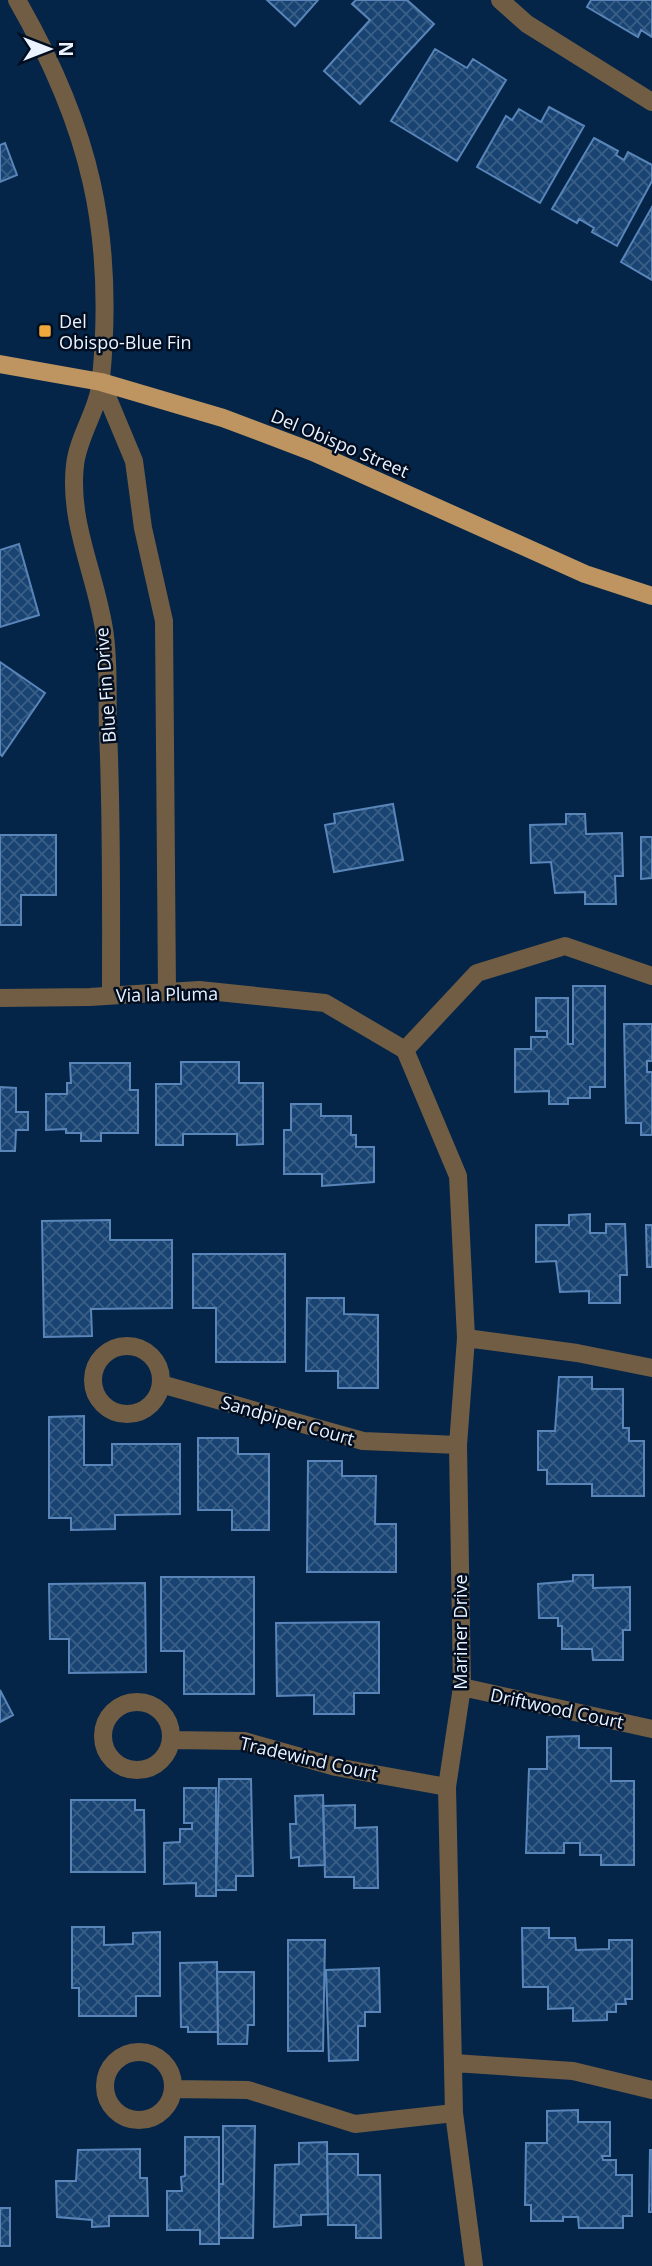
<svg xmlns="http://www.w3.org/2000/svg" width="652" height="2266" font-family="'Open Sans',sans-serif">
	<defs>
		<pattern id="building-cross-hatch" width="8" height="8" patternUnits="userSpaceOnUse" patternTransform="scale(1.75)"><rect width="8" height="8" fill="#184372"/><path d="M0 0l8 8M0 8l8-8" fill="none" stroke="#3a5f87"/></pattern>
	</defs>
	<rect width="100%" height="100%" fill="#042548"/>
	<path fill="url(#building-cross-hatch)" stroke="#5985b9" stroke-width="2" d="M267 0H318L295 26Z
		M356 0H407L434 24 360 104 324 71 370 20 352 4Z
		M591 0H652V37L641 30 638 37 587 7Z
		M435 49 467 68 473 59 506 80 457 161 391 121Z
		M549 107 584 126 540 203 477 167 506 116 512 120 519 109 541 122Z
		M594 138 618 151 616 155 624 160 628 152 652 165V181L617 246 592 232 594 228 579 219 577 223 552 209Z
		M5 143 17 175 0 182V145Z
		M652 207V280L621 262Z
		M19 544 39 615 0 627V550Z
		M0 662 45 693 2 756 0 754Z
		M393 804 403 860 334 872 325 825 335 823 334 814Z
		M566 814H585L586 834 622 833 623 876H615L616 904H585V892L555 893 551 862 531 863 530 825 566 824Z
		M0 835H56V895H21V925H0Z
		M641 837H652V878L641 879Z
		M573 986H605V1087H590V1098H568V1104H549V1091L515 1092V1049H531V1037H547V1031H536V998H568V1044H573Z
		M624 1024H652V1061H647V1072H652V1135H641V1123H626Z
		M181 1062H239V1083H263V1144L237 1145V1134H183V1145H156V1084H181Z
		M70 1063H130V1090H138V1133H101V1141H81V1133H66V1129L46 1130V1094H67V1083H71Z
		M0 1087 16 1088V1112H28V1130H16L15 1151H0Z
		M291 1104H321V1116H351V1135H356V1147H374V1182L322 1186V1174H284V1130H291Z
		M590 1214V1233H606V1224H625L627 1275H620V1303H589V1291L560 1292 556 1261 536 1262V1225H569V1215Z
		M110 1220V1240H172V1308L91 1309 92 1336 44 1337 42 1221Z
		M646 1225H652V1267H647Z
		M193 1254H285V1362H216V1308H193Z
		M307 1298H344V1314L378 1315V1388H338V1371H306Z
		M559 1377H592V1389H623V1428H629V1441H644V1496H592V1484H547V1470H538V1431H555Z
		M84 1416V1465H112V1444H180V1514L115 1515V1529L71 1530V1518H49V1417Z
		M198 1438H238V1454H269V1530H232V1510H198Z
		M308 1461H342V1476H376L375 1524H396V1572H307Z
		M573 1575H593V1588L630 1587V1630H623V1660H593L592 1649H562V1626H558V1618H539L538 1584 573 1581Z
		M161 1577H254V1694H184V1651H161Z
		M145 1583 146 1672 69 1673V1639H50L49 1584Z
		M379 1622V1693H354V1714H314V1695L277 1696 276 1623Z
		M0 1690 13 1715 0 1722Z
		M579 1736V1748H611V1781H634V1865H601V1855H580V1843H564V1853H526L529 1769H547V1737Z
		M219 1779H251L253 1876H236V1890H216Z
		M184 1788H216V1896H196V1883L164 1884V1843L180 1842V1829H192V1823H184Z
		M323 1795 325 1865 299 1866V1857L291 1858 290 1824H296L295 1796Z
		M71 1800H135V1810H144L145 1872H71Z
		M355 1805V1828L377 1827 378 1888H354V1877H325L323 1806Z
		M72 1927H104V1945L133 1944V1933L160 1932V1996H136V2016H79V1988H72Z
		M522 1928H549V1938H575L576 1950 609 1949V1940H632V1999H625L626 2004H616V2012H607V2020L573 2021V2008L548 2009V1987H523Z
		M288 1940H325L323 2051H288Z
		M217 1962 218 2032H188V2027H181L180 1963Z
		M379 1968 380 2012H365V2026H358V2060L329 2061 326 1970Z
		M217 1972H254V2025H248L247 2044H218Z
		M578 2110V2122H610V2156H602L603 2160H616V2175H632V2216H623V2228H579L578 2217H563V2221H531V2205H525L526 2143H547V2111Z
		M223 2126H255L253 2238H219V2184H223Z
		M185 2137H219V2244H200V2230H167V2191H182L181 2177 185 2176Z
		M327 2142 328 2214 301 2215V2225L274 2227 275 2165 299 2164V2143Z
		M140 2149V2178H147L148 2216H109V2226L92 2227V2220L57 2217 56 2181H76L78 2150Z
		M650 2150H652V2212H649Z
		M327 2154H358V2175H380L381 2238H356V2225H328Z
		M0 2208H10V2246H0Z"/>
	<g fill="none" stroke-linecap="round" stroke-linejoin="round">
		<path stroke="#715d44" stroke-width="18" d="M17 0C90 127 115 233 101 379 99 409 78 436 75 465 68 524 98 579 105 636 109 667 107 700 108 731 112 819 111 907 111 995
			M500 0 527 24 652 102
			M101 382 134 461 143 528 164 621 167 992
			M0 998 90 997 199 990 325 1003 405 1050
			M405 1050 458 1176 466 1338 458 1445 462 1687 447 1787 454 2113 474 2266
			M405 1050 477 973 565 946 652 976
			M466 1338 577 1353 652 1368
			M93 1380a34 34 0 1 1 68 0a34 34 0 1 1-68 0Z
			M161 1384 363 1441 458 1445
			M462 1687 652 1729
			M103 1736a34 34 0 1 1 68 0a34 34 0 1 1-68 0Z
			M171 1740 244 1741 336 1767 447 1787
			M105 2086a34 34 0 1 1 68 0a34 34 0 1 1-68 0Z
			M454 2063 573 2071 652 2090
			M173 2089 248 2090 355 2124 454 2113"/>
		<path stroke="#be9560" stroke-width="18" d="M0 364 101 382 223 418 313 452 585 574 652 596"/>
	</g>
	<rect fill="#eea73d" stroke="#010e21" stroke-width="2.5" x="38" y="324" width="14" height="14" rx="3.5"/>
	<g text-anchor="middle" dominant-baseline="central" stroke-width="5" stroke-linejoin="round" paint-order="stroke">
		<g font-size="18" fill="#eaf3ff" stroke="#010e21" text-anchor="start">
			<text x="59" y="321">Del<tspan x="59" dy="21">Obispo-Blue Fin</tspan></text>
		</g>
		<g font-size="18" fill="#eaf3ff" stroke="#010e21">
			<text transform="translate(340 443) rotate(23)">Del Obispo Street</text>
			<text transform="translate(105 685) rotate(-94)">Blue Fin Drive</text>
			<text transform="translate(167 994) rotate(-1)">Via la Pluma</text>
			<text transform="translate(288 1420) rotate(16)">Sandpiper Court</text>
			<text transform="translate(460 1632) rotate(-90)">Mariner Drive</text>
			<text transform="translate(557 1708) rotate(12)">Driftwood Court</text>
			<text transform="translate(309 1758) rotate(13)">Tradewind Court</text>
		</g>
	</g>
	<g transform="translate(49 49) rotate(90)" stroke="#010e21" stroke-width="5" paint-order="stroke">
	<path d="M0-5L12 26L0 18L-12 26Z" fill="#eaf3ff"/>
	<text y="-10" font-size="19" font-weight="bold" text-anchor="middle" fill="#eaf3ff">N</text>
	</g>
</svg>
